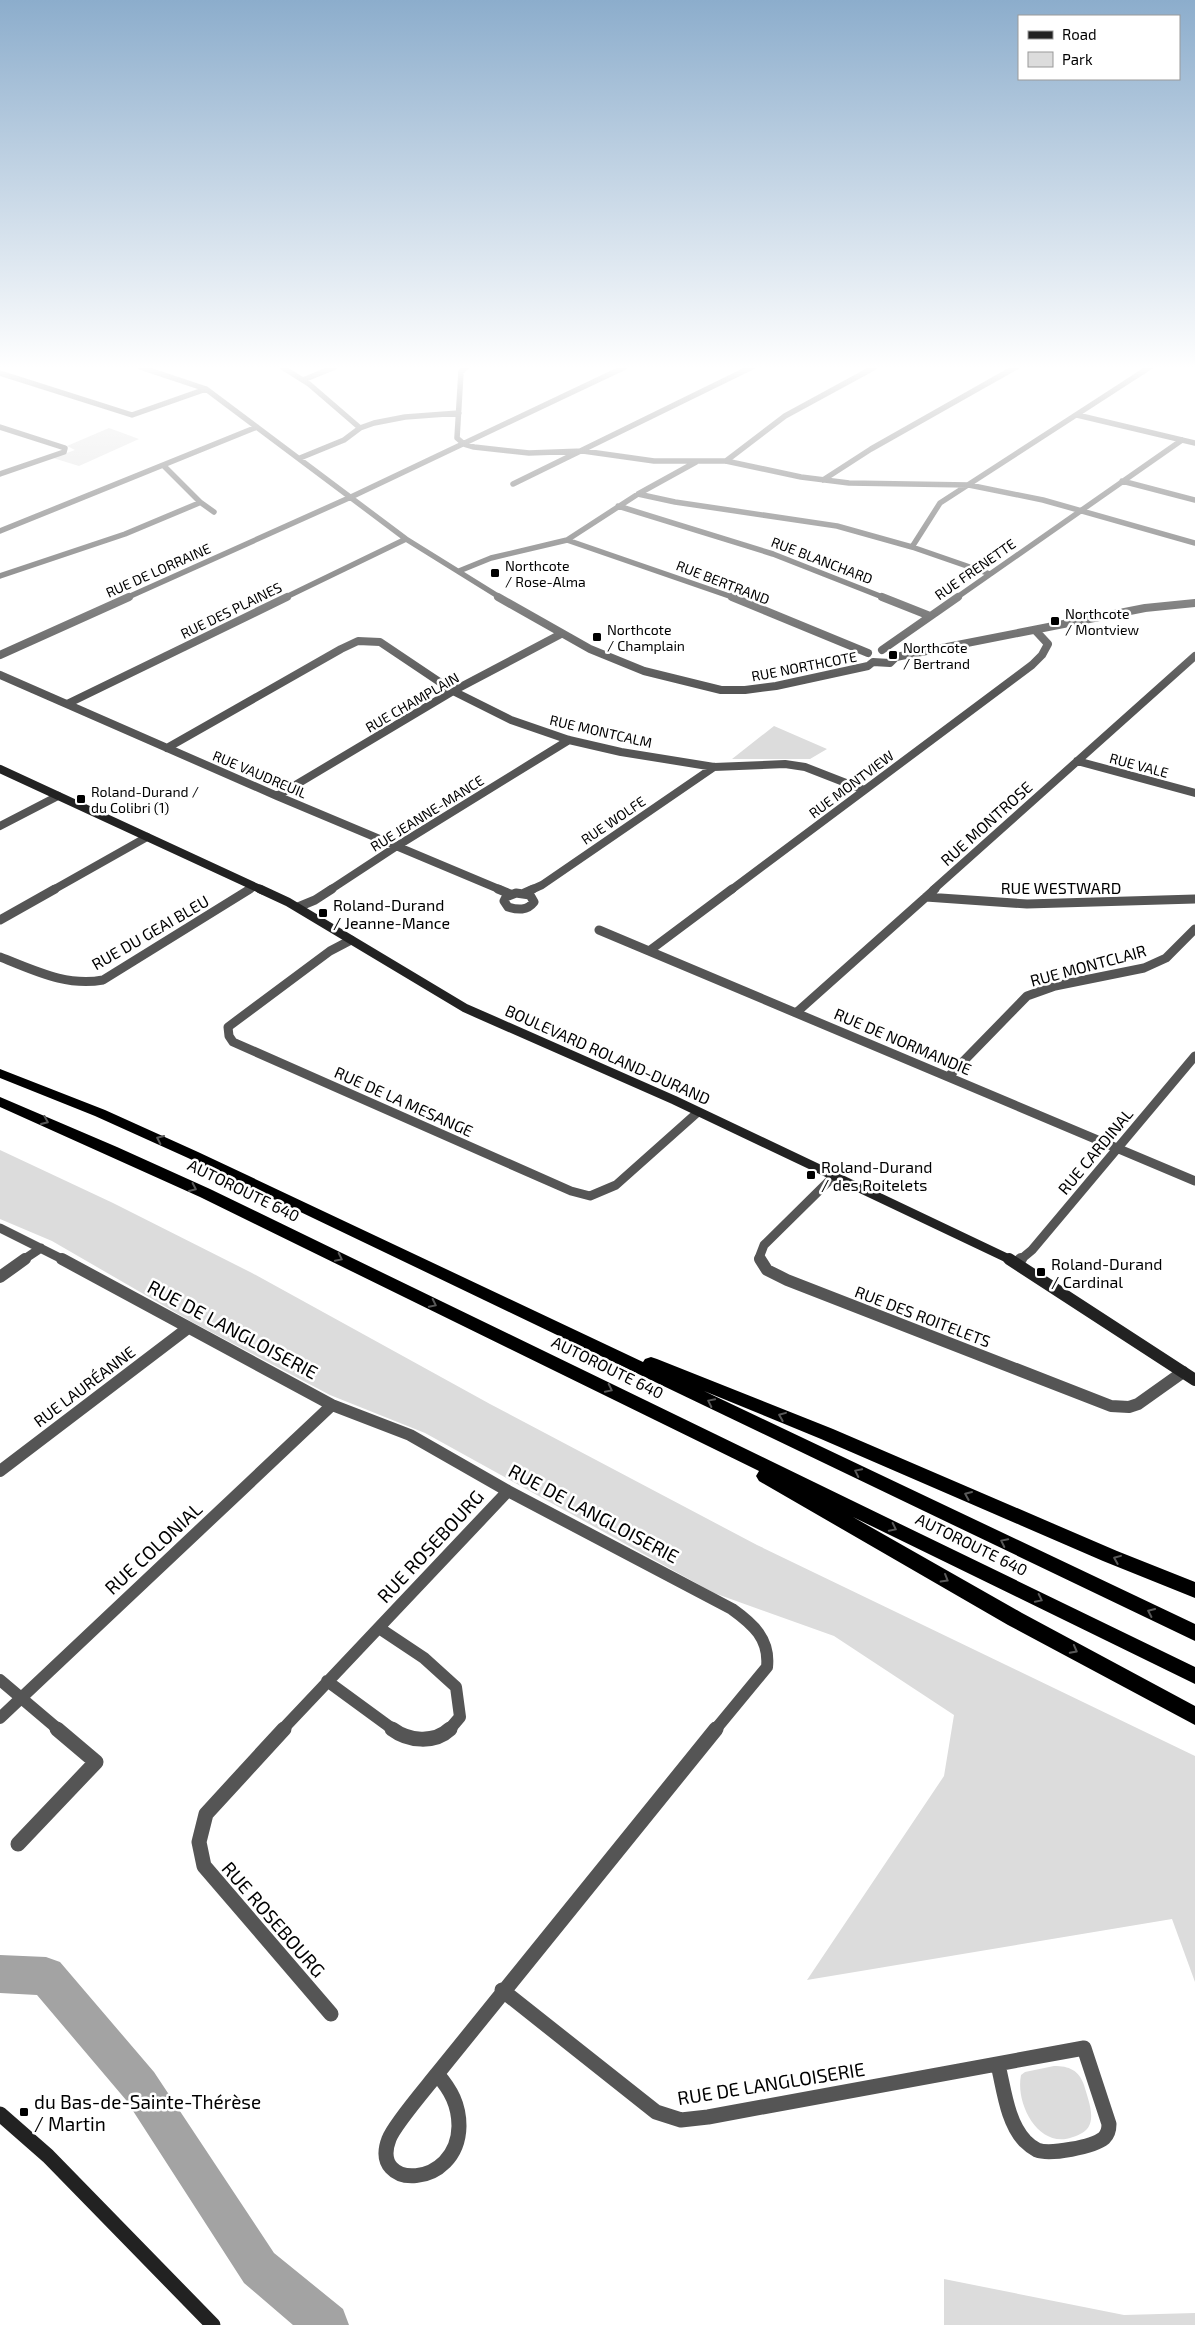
<svg xmlns="http://www.w3.org/2000/svg" width="1195" height="2325" font-family="'Exo 2',sans-serif">
	<rect width="100%" height="100%" fill="#fff"/>
	<path fill="#dcdcdc" d="M109 428 139 439 79 466 53 458 75 450 67 446Z
		M774 726 827 749 810 759H732Z
		M0 1150 113 1203 252 1273 490 1404 757 1545 1195 1756V1982L1172 1919 807 1980 944 1776 954 1715 834 1636 714 1593 425 1433 330 1395 192 1322 52 1241 0 1219Z
		M1054 2066C1069 2066 1079 2070 1084 2085 1087 2096 1095 2115 1089 2126 1087 2131 1079 2135 1073 2137 1039 2150 1015 2104 1021 2075L1025 2072Z
		M944 2279 1124 2315 1195 2313V2325H944Z"/>
	<g fill="none" stroke-linecap="round" stroke-linejoin="round">
		<path fill="#a3a3a3" fill-rule="evenodd" d="M0 1955 46 1957 60 1962 154 2072 274 2253 343 2309 349 2325H293L244 2283 126 2100 37 1995 0 1993Z"/>
		<path stroke="#555" stroke-width="5.5" d="M140 367 206 389 406 539 501 598
			M282 367 309 384 360 428
			M466 367 461 372 457 438 464 444 474 447 529 453 583 451 654 461H726L801 477 849 483 969 485 1043 500 1195 543
			M0 373 132 415 206 389
			M303 380 335 367
			M1077 415 1195 443
			M0 427 65 448 64 452 0 474
			M300 458 344 440 360 428 374 423 405 417 459 413
			M726 461 785 416 875 367
			M164 466 200 502 214 512
			M823 480 871 449 1016 367
			M1122 481 1195 500
			M513 484 752 367
			M638 494 675 502 837 526 912 547 990 574
			M618 506 773 554 885 598
			M0 531 257 427
			M567 540 735 598
			M912 547 940 503 1150 367
			M459 571 491 558 567 540 638 494 696 462
			M0 576 125 534 199 503
			M126 598 351 497 625 367
			M284 598 406 539
			M956 598 1182 440"/>
		<path stroke="#555" stroke-width="8" d="M498 597 590 649 644 671 721 690H745L776 686 868 666 873 662 890 663 896 657 1145 608 1195 603
			M732 597 868 653
			M882 597 930 616
			M882 650 958 597
			M0 655 129 597
			M0 675 277 796 501 890
			M67 704 287 597
			M167 748 341 649 358 641 380 642 453 691 511 720 569 740 621 752 714 767 785 764 805 767 864 790
			M1077 761 1195 793
			M277 796 453 691 561 634
			M0 826 58 796
			M53 890 147 837
			M248 890 253 887
			M330 890 397 846 569 740
			M531 890 542 885 714 767
			M731 890 1032 665 1042 655 1048 644 1035 630
			M933 890 1195 656"/>
		<path stroke="#555" stroke-width="9" d="M498 889 510 894
			M516 893 530 895 534 902C527 911 518 910 508 907L504 901 506 897Z
			M524 893 533 889
			M926 897 1027 904 1195 899
			M298 907 315 900 332 889
			M0 920 55 889
			M599 930 1195 1181
			M351 940 330 951 228 1027 229 1036 233 1042 571 1191 590 1196 616 1185 698 1112
			M649 951 732 889
			M0 957C34 970 66 987 103 980L250 889
			M797 1012 935 889
			M949 1076 1027 996 1055 986 1144 968 1166 958 1195 929
			M0 1228 64 1260
			M23 1260 41 1248
			M761 1260 759 1258 764 1245 835 1175
			M1020 1260 1032 1250 1195 1056"/>
		<path stroke="#555" stroke-width="12" d="M62 1259 332 1405 410 1435 508 1491 732 1609C753 1624 770 1639 767 1667L715 1730
			M760 1259 767 1270 787 1280 1111 1406 1129 1407 1138 1404 1183 1372
			M1017 1263 1021 1259
			M0 1277 25 1259
			M0 1471 188 1328
			M379 1628 424 1658 456 1687 460 1717 449 1730
			M0 1680 59 1730
			M327 1681 394 1730
			M0 1718 332 1405
			M282 1730 508 1491"/>
		<path stroke="#555" stroke-width="15" d="M284 1729 206 1814 199 1842 204 1866 331 2014
			M392 1729C408 1741 434 1744 450 1729
			M18 1844 96 1762 57 1729
			M502 1990 656 2112 681 2120 708 2117 1084 2048 1109 2124C1109 2129 1108 2134 1104 2138 1093 2147 1050 2155 1037 2150 1033 2148 1028 2144 1025 2141 1007 2122 1004 2089 998 2065
			M437 2074C451 2090 459 2105 459 2126 458 2189 369 2191 389 2139 394 2125 426 2088 437 2074Z
			M437 2074 716 1729"/>
		<path stroke="#222" stroke-width="8" d="M0 769 262 890"/>
		<path stroke="#222" stroke-width="9" d="M260 889 288 902 465 1008 674 1100 1011 1260"/>
		<path stroke="#222" stroke-width="12" d="M1009 1259 1195 1380"/>
		<path stroke="#222" stroke-width="15" d="M0 2114 48 2156 213 2325"/>
		<path fill="#000" fill-rule="evenodd" d="M0 1069 105 1110 198 1152 643 1362 645 1359 651 1357 657 1359 833 1429 1117 1551 1195 1582V1598L1103 1561 821 1439 704 1391 1195 1624V1641L188 1158 95 1116 0 1078Z
			M0 1097 117 1147 210 1189 1195 1667V1684L853 1517 1022 1613 1195 1706V1725L1008 1625 759 1481 756 1476 759 1471 200 1197 0 1107Z"/>
	</g>
	<defs><path id="oneway-chevron" d="M-2-3.5L2.5 0L-2 3.5" fill="none" stroke-width="1.6" stroke-linecap="round" stroke-linejoin="round" transform="scale(1.25)"/></defs>
	<g stroke="#595959">
		<use href="#oneway-chevron" transform="translate(45 1121) rotate(23)"/>
		<use href="#oneway-chevron" transform="translate(160 1139) rotate(-155)"/>
		<use href="#oneway-chevron" transform="translate(193 1188) rotate(25)"/>
		<use href="#oneway-chevron" transform="translate(339 1258) rotate(26)"/>
		<use href="#oneway-chevron" transform="translate(433 1304) rotate(26)"/>
		<use href="#oneway-chevron" transform="translate(609 1389) rotate(26)"/>
		<use href="#oneway-chevron" transform="translate(711 1402) rotate(-154)"/>
		<use href="#oneway-chevron" transform="translate(782 1416) rotate(-158)"/>
		<use href="#oneway-chevron" transform="translate(858 1472) rotate(-154)"/>
		<use href="#oneway-chevron" transform="translate(968 1495) rotate(-157)"/>
		<use href="#oneway-chevron" transform="translate(893 1528) rotate(26)"/>
		<use href="#oneway-chevron" transform="translate(1004 1542) rotate(-154)"/>
		<use href="#oneway-chevron" transform="translate(1117 1559) rotate(-158)"/>
		<use href="#oneway-chevron" transform="translate(945 1579) rotate(30)"/>
		<use href="#oneway-chevron" transform="translate(1039 1599) rotate(26)"/>
		<use href="#oneway-chevron" transform="translate(1151 1612) rotate(-155)"/>
		<use href="#oneway-chevron" transform="translate(1074 1650) rotate(28)"/>
	</g>
	<linearGradient id="sky" x2="0" y2="1"><stop stop-color="#8cadcc"/><stop offset="0.53" stop-color="#fff"/><stop offset="1" stop-color="#fff" stop-opacity="0"/></linearGradient>
	<rect width="1195" height="693" fill="url(#sky)"/>
	<g fill="#000" stroke="#fff" stroke-width="2">
		<rect x="490" y="568" width="10" height="10" rx="2.5"/>
		<rect x="1050" y="616" width="10" height="10" rx="2.5"/>
		<rect x="592" y="632" width="10" height="10" rx="2.5"/>
		<rect x="888" y="650" width="10" height="10" rx="2.5"/>
		<rect x="76" y="794" width="10" height="10" rx="2.5"/>
		<rect x="318" y="908" width="10" height="10" rx="2.5"/>
		<rect x="806" y="1170" width="10" height="10" rx="2.5"/>
		<rect x="1036" y="1267" width="10" height="10" rx="2.5"/>
		<rect x="19" y="2107" width="10" height="10" rx="2.5"/>
	</g>
	<g text-anchor="middle" dominant-baseline="central" stroke-width="5" stroke-linejoin="round" paint-order="stroke">
		<g font-size="14" fill="#000" stroke="#fff">
			<text transform="translate(822 560) rotate(21)">RUE BLANCHARD</text>
			<text transform="translate(975 569) rotate(-35)">RUE FRENETTE</text>
			<text transform="translate(158 570) rotate(-24)">RUE DE LORRAINE</text>
			<text transform="translate(723 582) rotate(21)">RUE BERTRAND</text>
			<text transform="translate(231 610) rotate(-26)">RUE DES PLAINES</text>
			<text transform="translate(804 666) rotate(-11)">RUE NORTHCOTE</text>
			<text transform="translate(412 702) rotate(-30)">RUE CHAMPLAIN</text>
			<text transform="translate(601 731) rotate(13)">RUE MONTCALM</text>
			<text transform="translate(1139 765) rotate(15)">RUE VALE</text>
			<text transform="translate(260 774) rotate(23)">RUE VAUDREUIL</text>
			<text transform="translate(851 784) rotate(-37)">RUE MONTVIEW</text>
			<text transform="translate(427 813) rotate(-32)">RUE JEANNE-MANCE</text>
			<text transform="translate(613 820) rotate(-34)">RUE WOLFE</text>
		</g>
		<g font-size="14" fill="#000" stroke="#fff" text-anchor="start">
			<text x="505" y="565">Northcote<tspan x="505" dy="16">/ Rose-Alma</tspan></text>
			<text x="1065" y="613">Northcote<tspan x="1065" dy="16">/ Montview</tspan></text>
			<text x="607" y="629">Northcote<tspan x="607" dy="16">/ Champlain</tspan></text>
			<text x="903" y="647">Northcote<tspan x="903" dy="16">/ Bertrand</tspan></text>
			<text x="91" y="791">Roland-Durand /<tspan x="91" dy="16">du Colibri (1)</tspan></text>
		</g>
		<g font-size="16" fill="#000" stroke="#fff">
			<text transform="translate(986 823) rotate(-42)">RUE MONTROSE</text>
			<text x="1061" y="887">RUE WESTWARD</text>
			<text transform="translate(150 932) rotate(-30)">RUE DU GEAI BLEU</text>
			<text transform="translate(1088 965) rotate(-15)">RUE MONTCLAIR</text>
			<text transform="translate(903 1041) rotate(23)">RUE DE NORMANDIE</text>
			<text transform="translate(608 1054) rotate(24)">BOULEVARD ROLAND-DURAND</text>
			<text transform="translate(404 1101) rotate(24)">RUE DE LA MESANGE</text>
			<text transform="translate(1095 1151) rotate(-50)">RUE CARDINAL</text>
			<text transform="translate(244 1190) rotate(26)">AUTOROUTE 640</text>
			<text transform="translate(923 1316) rotate(21)">RUE DES ROITELETS</text>
			<text transform="translate(608 1367) rotate(26)">AUTOROUTE 640</text>
			<text transform="translate(84 1386) rotate(-37)">RUE LAURÉANNE</text>
			<text transform="translate(972 1544) rotate(26)">AUTOROUTE 640</text>
		</g>
		<g font-size="16" fill="#000" stroke="#fff" text-anchor="start">
			<text x="333" y="904">Roland-Durand<tspan x="333" dy="18">/ Jeanne-Mance</tspan></text>
			<text x="821" y="1166">Roland-Durand<tspan x="821" dy="18">/ des Roitelets</tspan></text>
			<text x="1051" y="1263">Roland-Durand<tspan x="1051" dy="18">/ Cardinal</tspan></text>
		</g>
		<g font-size="19" fill="#000" stroke="#fff">
			<text transform="translate(233 1329) rotate(28)">RUE DE LANGLOISERIE</text>
			<text transform="translate(594 1513) rotate(28)">RUE DE LANGLOISERIE</text>
			<text transform="translate(430 1546) rotate(-47)">RUE ROSEBOURG</text>
			<text transform="translate(153 1548) rotate(-43)">RUE COLONIAL</text>
			<text transform="translate(274 1919) rotate(49)">RUE ROSEBOURG</text>
			<text transform="translate(771 2083) rotate(-9)">RUE DE LANGLOISERIE</text>
		</g>
		<g font-size="19" fill="#000" stroke="#fff" text-anchor="start">
			<text x="34" y="2101">du Bas-de-Sainte-Thérèse<tspan x="34" dy="22">/ Martin</tspan></text>
		</g>
	</g>
	<rect x="1018" y="15" width="162" height="65" fill="#ffffff" stroke="#999999"/>
	<rect x="1028" y="31" width="25" height="8" fill="#222222" stroke="#999999"/>
	<text x="1062" y="40" font-size="15" fill="#000000">Road</text>
	<rect x="1028" y="52" width="25" height="15" fill="#dcdcdc" stroke="#999999"/>
	<text x="1062" y="65" font-size="15" fill="#000000">Park</text>
</svg>
